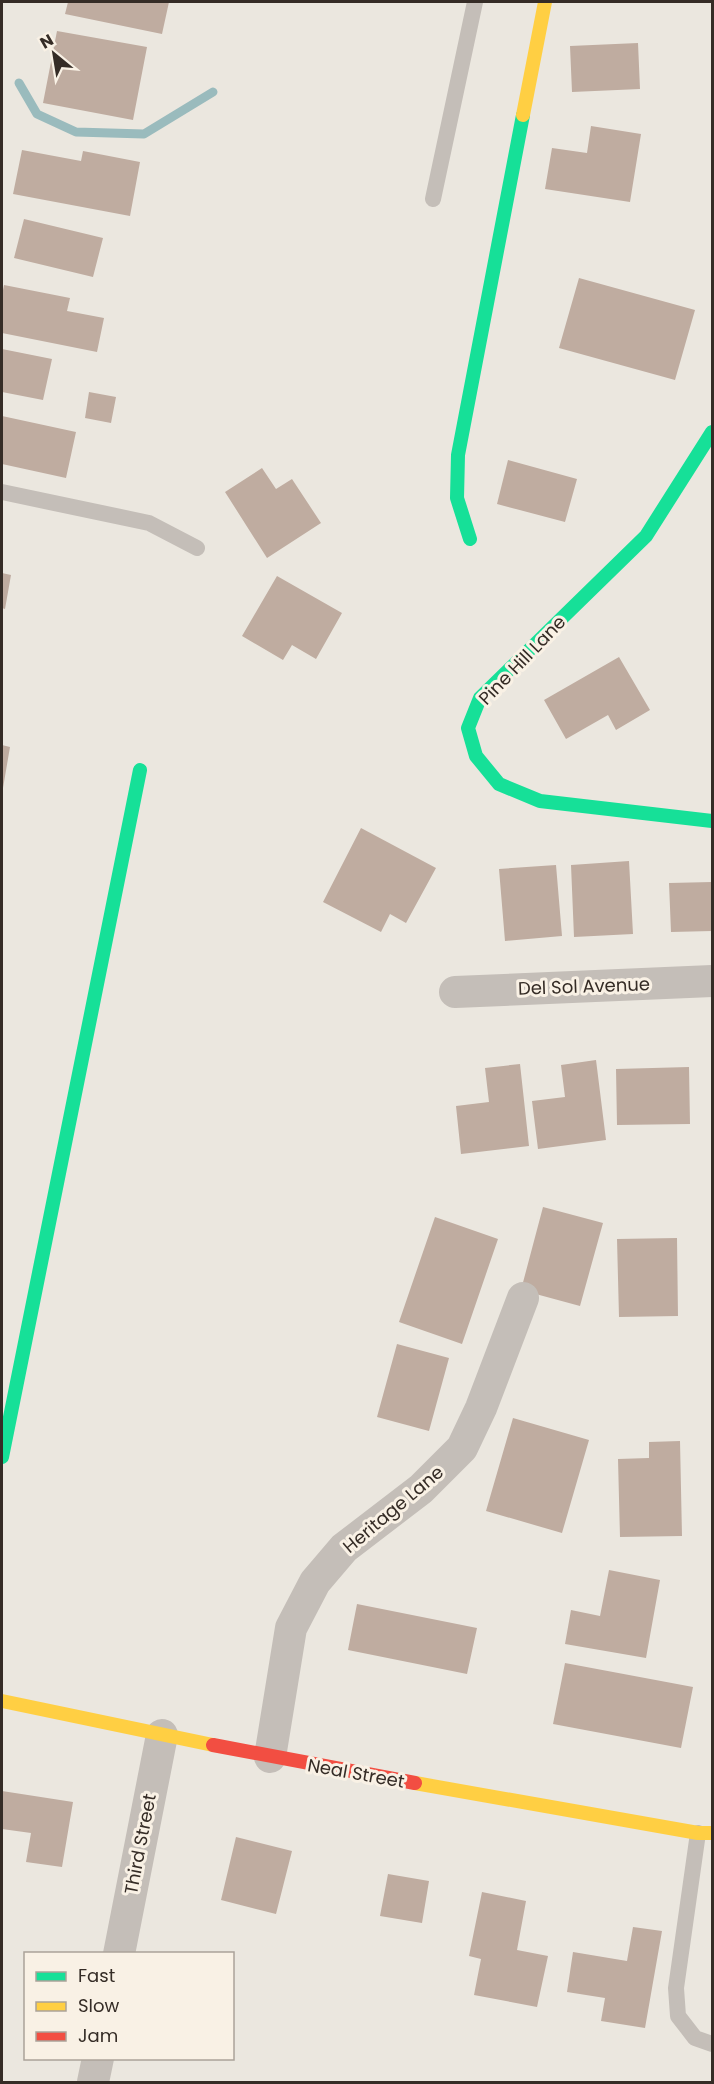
<svg xmlns="http://www.w3.org/2000/svg" width="714" height="2084" font-family="Poppins,sans-serif">
	<rect width="100%" height="100%" fill="#ebe7df"/>
	<g fill="none" stroke-linecap="round" stroke-linejoin="round">
		<path stroke="#9abbbd" stroke-width="9" d="M19 83 37 114 76 132 144 134 213 92"/>
	</g>
	<path fill="#bfaca0" d="M68 2H169L162 34 65 14Z
		M57 31 147 47 133 120 43 103Z
		M638 43 640 89 572 92 570 46Z
		M591 126 641 134 630 202 545 189 552 148 587 153Z
		M22 150 81 161 83 151 140 162 130 216 13 194Z
		M24 219 103 238 93 277 14 258Z
		M579 278 695 310 675 380 559 348Z
		M4 285 70 298 67 311 104 318 97 352 2 333V295Z
		M2 349 52 359 43 400 2 392Z
		M89 392 116 397 111 423 85 418Z
		M2 416 76 432 66 478 2 464Z
		M508 460 577 479 565 522 497 504Z
		M262 468 276 489 292 479 321 523 267 558 225 492Z
		M2 573 11 575 5 609 2 608Z
		M277 576 342 613 316 659 292 645 283 660 242 636Z
		M619 657 650 710 616 730 608 715 566 739 544 700Z
		M2 745 10 747 3 788H2Z
		M361 828 436 868 406 923 390 914 381 932 323 902Z
		M629 861 633 934 574 937 571 865Z
		M556 865 562 936 505 941 499 869Z
		M712 882V931L671 932 669 883Z
		M596 1060 606 1140 538 1149 532 1101 565 1097 561 1065Z
		M520 1064 529 1146 461 1154 456 1106 489 1102 485 1068Z
		M689 1067 690 1124 617 1125 616 1069Z
		M543 1207 603 1223 580 1306 521 1290Z
		M435 1217 498 1239 462 1344 399 1322Z
		M677 1238 678 1316 619 1317 617 1239Z
		M397 1344 449 1358 429 1431 377 1417Z
		M513 1418 589 1440 562 1533 486 1511Z
		M680 1441 682 1536 620 1537 618 1459 649 1458V1442Z
		M609 1570 660 1580 646 1658 565 1644 571 1610 600 1616Z
		M357 1604 477 1628 467 1674 348 1650Z
		M565 1663 693 1687 681 1748 553 1724Z
		M2 1791 73 1802 62 1867 26 1862 31 1833 2 1829Z
		M236 1837 292 1851 276 1914 221 1900Z
		M388 1874 429 1881 422 1923 380 1916Z
		M482 1892 526 1901 517 1950 548 1956 537 2007 474 1995 481 1959 469 1956Z
		M633 1927 662 1931 645 2028 601 2021 605 1998 567 1992 573 1952 627 1961Z"/>
	<g fill="none" stroke-linecap="round" stroke-linejoin="round">
		<path stroke="#c4beb8" stroke-width="16" d="M433 199 475 2
			M2 492 149 523 197 548
			M698 1833 676 1988 678 2016 695 2038 712 2044"/>
		<path stroke="#c4beb8" stroke-width="32" d="M455 992 712 981
			M270 1757 291 1628 315 1582 344 1548 421 1489 462 1448 481 1408 523 1298
			M119 1954 162 1735
			M93 2082 98 2058"/>
		<path stroke="#16e098" stroke-width="14" d="M712 432 646 536 480 698 468 728 476 756 499 784 540 801 712 821
			M470 539 457 498 458 455 523 115
			M2 1457 140 770"/>
		<path stroke="#ffcf43" stroke-width="14" d="M523 115 545 2
			M2 1701 213 1745
			M415 1783 698 1833H712"/>
		<path stroke="#f24e42" stroke-width="14" d="M213 1745 415 1783"/>
	</g>
	<g text-anchor="middle" dominant-baseline="central" stroke-width="6" stroke-linejoin="round" paint-order="stroke">
		<g font-size="18" fill="#352c26" stroke="#f9f1e5">
			<text transform="translate(522 660) rotate(-46)">Pine Hill Lane</text>
			<text transform="translate(584 986) rotate(-2)">Del Sol Avenue</text>
			<text transform="translate(393 1509) rotate(-40)">Heritage Lane</text>
			<text transform="translate(356 1773) rotate(10)">Neal Street</text>
			<text transform="translate(140 1844) rotate(-79)">Third Street</text>
		</g>
	</g>
	<rect width="714" height="2084" fill="none" stroke="#352c26" stroke-width="6"/>
	<rect x="24" y="1952" width="210" height="108" fill="#f9f1e5" stroke="#aba299" stroke-width="1.5"/>
	<rect x="36" y="1972" width="30" height="9" fill="#16e098" stroke="#aba299" stroke-width="1.5"/>
	<text x="78" y="1982" font-size="18" fill="#352c26">Fast</text>
	<rect x="36" y="2002" width="30" height="9" fill="#ffcf43" stroke="#aba299" stroke-width="1.5"/>
	<text x="78" y="2012" font-size="18" fill="#352c26">Slow</text>
	<rect x="36" y="2032" width="30" height="9" fill="#f24e42" stroke="#aba299" stroke-width="1.5"/>
	<text x="78" y="2042" font-size="18" fill="#352c26">Jam</text>
	<g transform="translate(54 54) rotate(330)" stroke="#f9f1e5" stroke-width="4.5" paint-order="stroke">
	<path d="M0-4.5L10 22L0 15L-10 22Z" fill="#352c26"/>
	<text y="-9" font-size="16" font-weight="bold" text-anchor="middle" fill="#352c26">N</text>
	</g>
</svg>
